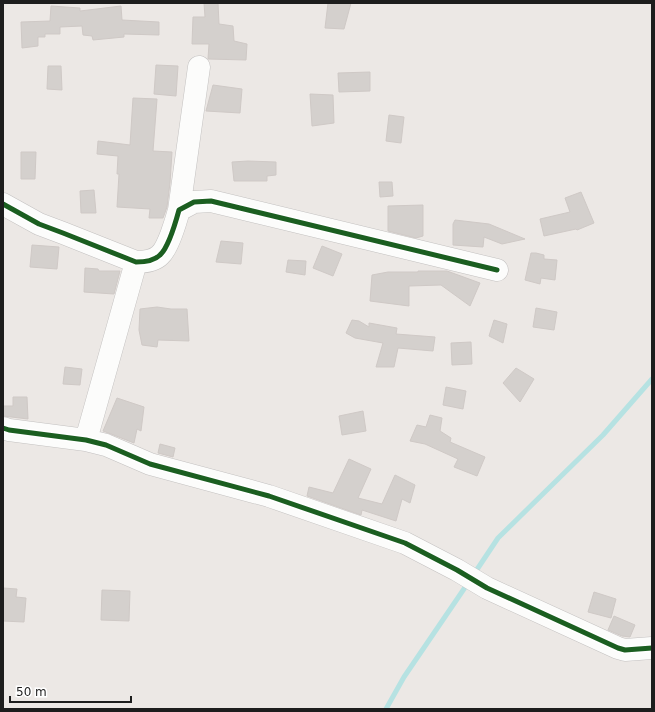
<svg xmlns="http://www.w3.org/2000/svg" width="655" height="712" font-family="'DejaVu Sans',sans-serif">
	<rect width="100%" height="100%" fill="#ece8e5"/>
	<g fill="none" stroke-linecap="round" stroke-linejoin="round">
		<path stroke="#b6e2e2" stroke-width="5" d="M474 574 498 538 603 435 652 379
			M386 709 404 677 468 583"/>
	</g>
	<path fill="#d4d0cd" stroke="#cfc9c6" d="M204 3H218L219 24 233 26 234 41 247 44 246 60 208 59 209 44H192L193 17H205Z
		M328 3H351L344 29 325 28Z
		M51 6 80 8V11L121 6 122 20 159 22V35L124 34V37L93 40 92 36 83 35 82 26 60 27V34H45V37H38V46L22 48 21 22 50 21Z
		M156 65 178 66 176 96 154 94Z
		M48 66H61L62 90 47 89Z
		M370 72V91L339 92 338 73Z
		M213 85 242 89 240 113 206 111Z
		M310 94 333 95 334 123 312 126Z
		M133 98 157 99 153 151 172 152 170 183 167 207 163 218H149L150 209 117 207 119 174H117L118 156 97 154 98 141 130 145Z
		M389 115 404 117 401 143 386 141Z
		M21 152H36L35 179H21Z
		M248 161 276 162V175L267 176V181H234L232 162Z
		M379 182H392L393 196 380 197Z
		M94 190 96 213H81L80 191Z
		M581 192 594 223 577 230 576 229 544 236 540 219 570 212 565 198Z
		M423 205V236L416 238 388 231V206Z
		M455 220 489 224 525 239 502 244 484 237 483 247 453 245V224Z
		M221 241 243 243 241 264 216 262Z
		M32 245 59 247 57 269 30 267Z
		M322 246 342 254 333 276 313 268Z
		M531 253H536L544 255V259L557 260 555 280 541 278 540 284 525 280Z
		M288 260 306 261 305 275 286 272Z
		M85 268 98 269 99 271H120L114 294 84 292Z
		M418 271H447L480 283 470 306 441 285 409 286V306L370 301 372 275 388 272H418Z
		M157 307 171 309H187L189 341 158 340 157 347 142 345 139 330 140 309Z
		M536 308 557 312 554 330 533 327Z
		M352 320 359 321 369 327V323L397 328 396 334 435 337 433 351 398 348 394 367H376L383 343 355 338 346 333Z
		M494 320 507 324 503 343 489 336Z
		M471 342 472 364 452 365 451 343Z
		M65 367 82 369 80 385 63 384Z
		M516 368 534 379 520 402 503 383Z
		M446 387 466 391 463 409 443 405Z
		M13 397H27L28 419 3 416V406H13Z
		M117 398 144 407 141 431 137 429 134 443 111 434 103 431Z
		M363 411 366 431 342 435 339 416Z
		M430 415 442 418 440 431 451 438 450 442 485 457 477 476 454 467 458 459 425 444 410 441 417 425 426 427Z
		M160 444 175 448 173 457 158 453Z
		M349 459 371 469 358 498 382 504 395 475 415 485 410 503 402 499 396 521 362 510 361 515 307 496 309 487 333 493Z
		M3 588 17 589 16 597 26 598 24 622 3 621Z
		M102 590 130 591 129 621 101 620Z
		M594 592 616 599 611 618 588 612Z
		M614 616 635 625 630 637 622 636 608 630Z"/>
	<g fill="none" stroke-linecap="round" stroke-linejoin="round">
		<g stroke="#c3c1c0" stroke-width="23">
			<path id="minor" d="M3 204 39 224 63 233 136 262C144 262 154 261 160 255 168 248 176 221 179 210L194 202 211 201 497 270
				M179 210 199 67
				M3 428 9 430 86 440 106 445 150 464 269 496 405 543 457 570 487 588 618 648 625 650 652 648
				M86 440 136 262"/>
		</g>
		<use href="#minor" stroke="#fcfcfb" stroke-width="22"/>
		<g stroke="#fff" stroke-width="8">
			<path id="cycleway" d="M3 204 39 224 63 233 136 262C144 262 154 261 160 255 168 248 176 221 179 210L194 202 211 201 497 270
				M3 428 9 430 86 440 106 445 150 464 269 496 405 543 457 570 487 588 618 648 625 650 652 648"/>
		</g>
		<use href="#cycleway" stroke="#1b5e20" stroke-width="5"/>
	</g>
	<rect width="655" height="712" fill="none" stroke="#1d1d1d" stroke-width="8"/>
	<path d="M10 696v6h121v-6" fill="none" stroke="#1d1d1d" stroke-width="2"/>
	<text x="16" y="696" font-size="12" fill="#1d1d1d" stroke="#ffffff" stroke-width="3" paint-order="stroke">50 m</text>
</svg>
